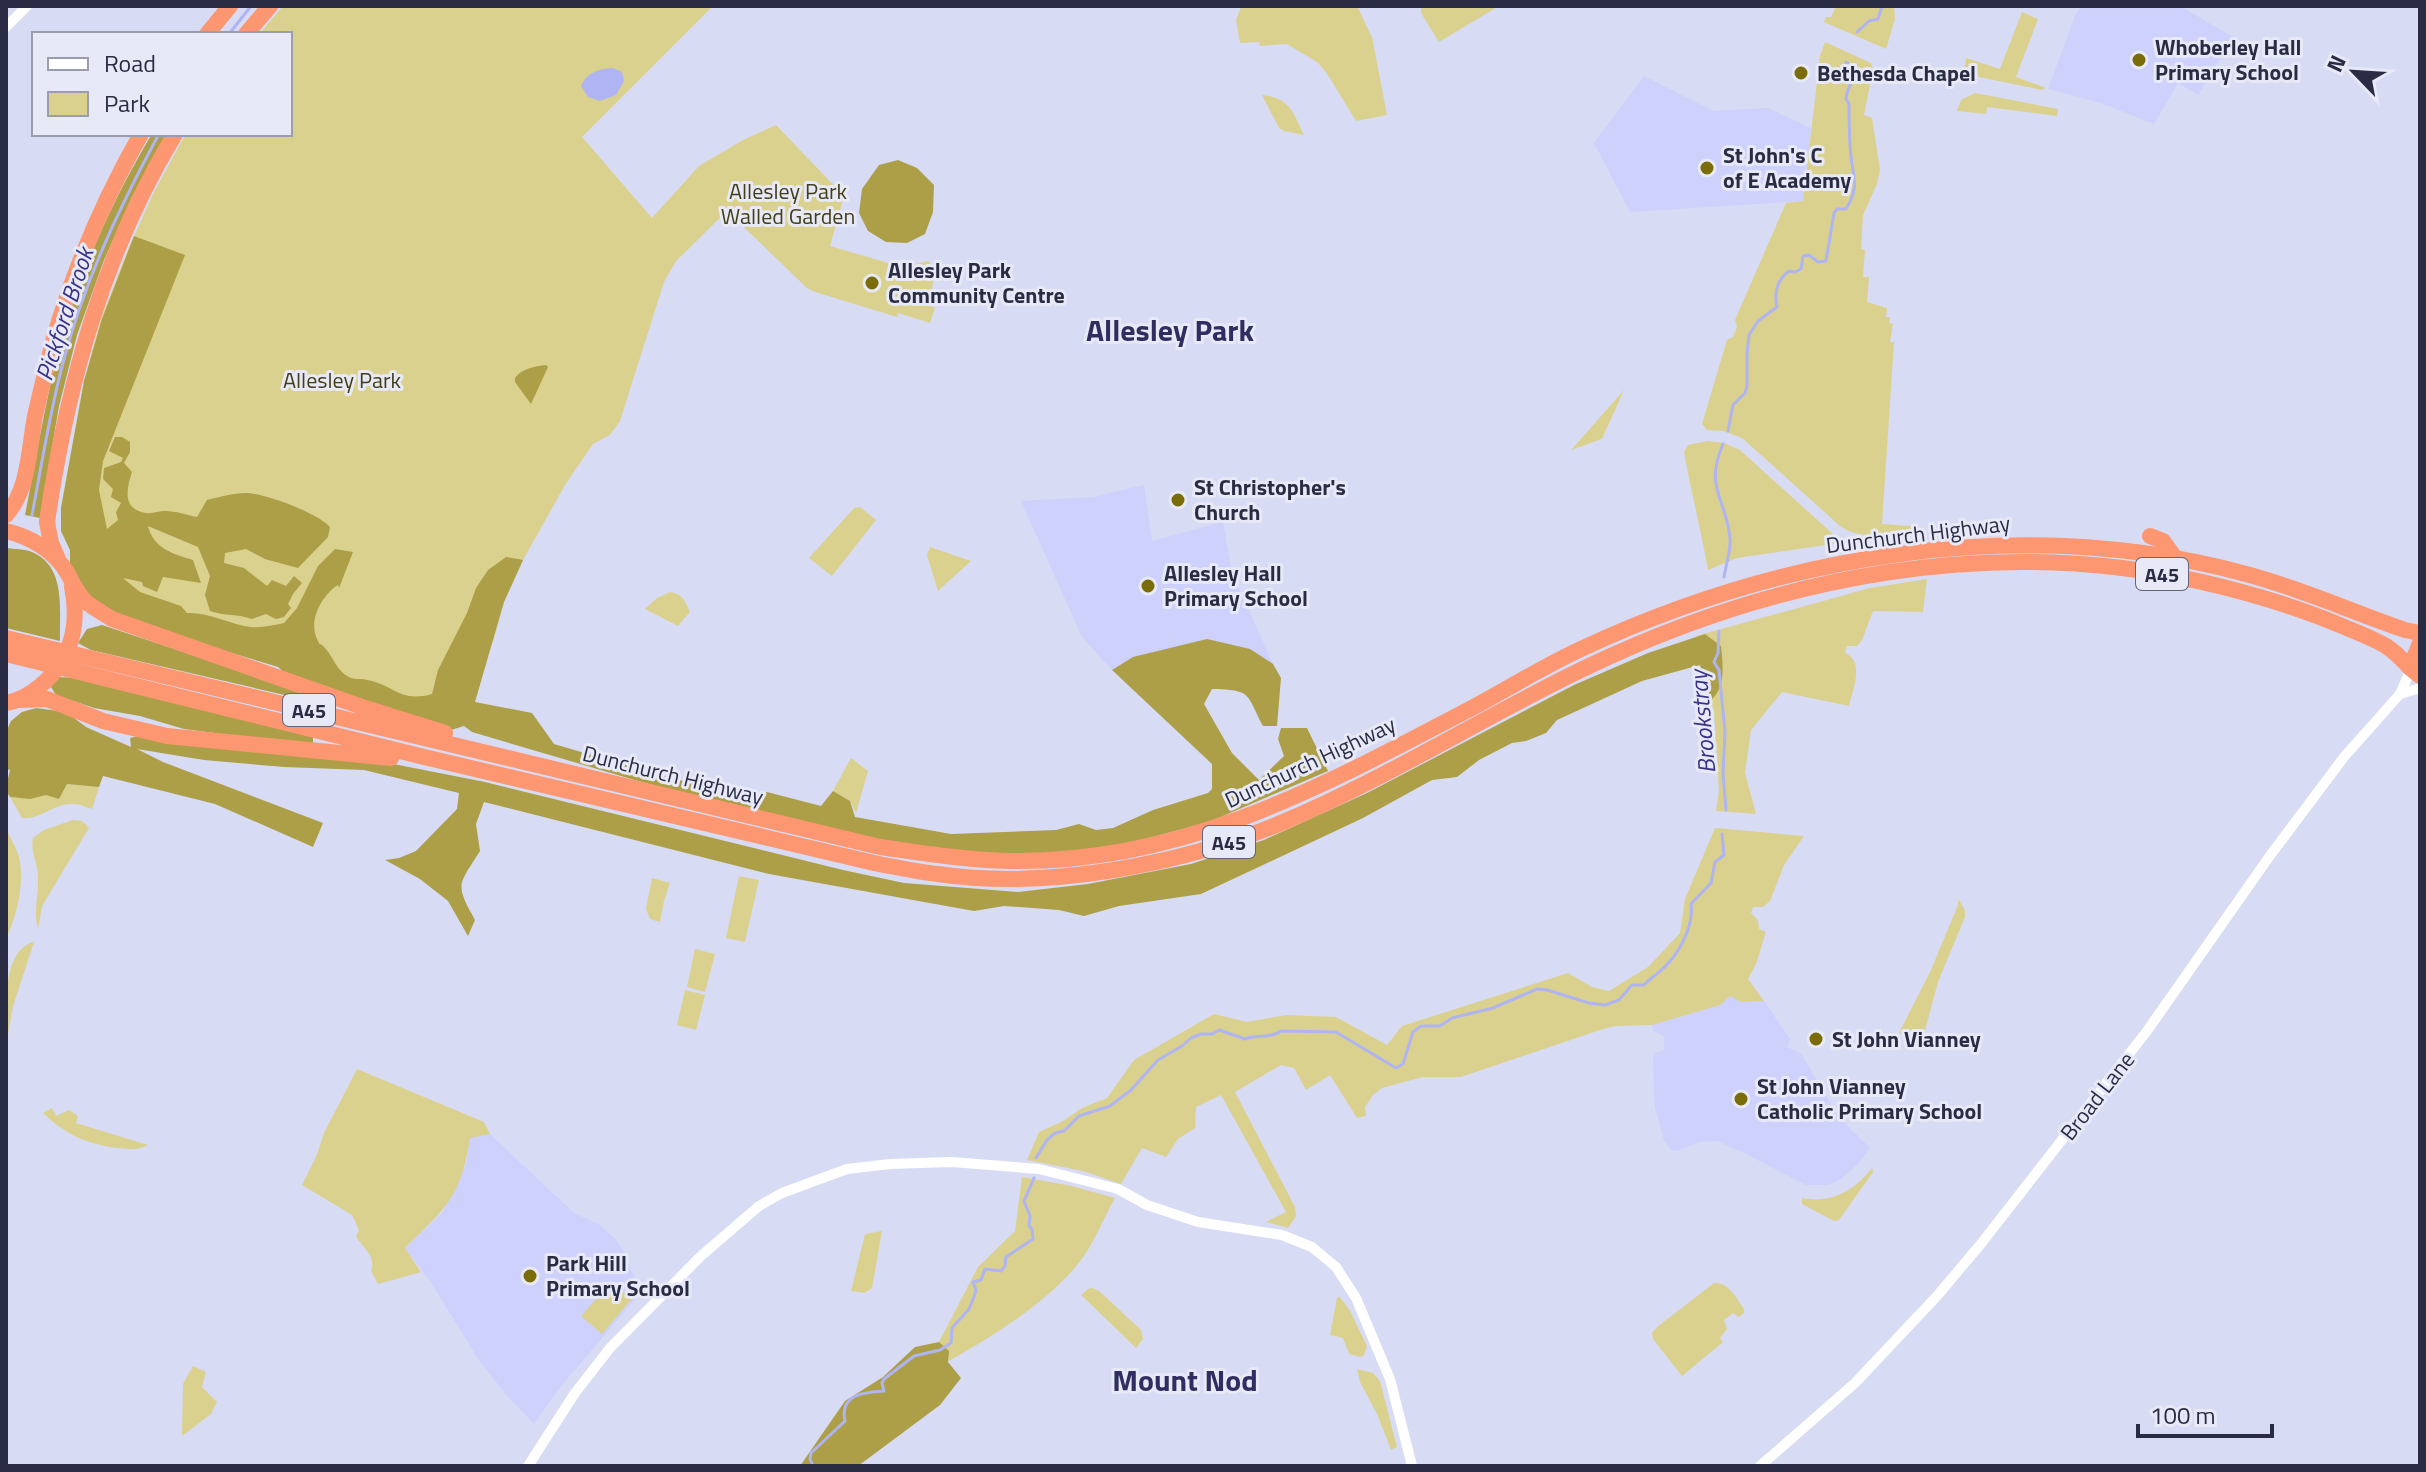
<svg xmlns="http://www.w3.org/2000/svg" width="2426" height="1472" font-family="'Titillium Web',sans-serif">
	<rect width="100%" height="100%" fill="#d8dbf4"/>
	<path fill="#cdd1fb" d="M2082 6H2180L2233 37 2198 95 2178 83 2154 124 2101 103 2048 89 2076 13Z
		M1644 76 1713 111 1768 108 1811 128 1803 201 1630 212 1594 143Z
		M1144 485 1152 541 1223 522 1232 573 1273 664 1112 670 1082 637 1021 501 1093 497Z
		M1730 995 1741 1002 1764 1001 1790 1039 1787 1047 1801 1054 1839 1117 1870 1148 1858 1164 1841 1179 1828 1185H1806L1742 1152 1717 1141 1699 1142 1677 1151 1671 1150 1664 1140 1655 1108 1653 1059 1656 1053 1664 1050V1036L1653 1031 1652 1025 1720 1005Z
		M490 1134 574 1213 600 1225 616 1240 625 1254 639 1291 638 1296 561 1386 534 1424 508 1397 479 1360 430 1281 405 1248 442 1213 466 1165 470 1138Z"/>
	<path fill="#dbd18e" d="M283 6H713L582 137 652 218 699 166 743 140 776 125 844 196 830 246 902 267 929 261 934 273 930 306 935 308 930 323 898 313 897 317 815 292 807 288 727 211 676 261 664 282 620 421 610 435 593 444 565 485 523 560 504 602 494 638 464 725 118 604 72 554 61 531V508L84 381 101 319 127 252 153 194 185 135 290 134V34H259Z
		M1244 6H1357L1372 37 1387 115 1356 121 1326 72 1317 62 1287 44 1260 46 1259 42 1240 43 1236 20 1241 7Z
		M1421 6H1499L1439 42 1421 13Z
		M1836 6H1894L1895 19 1886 49 1824 22 1826 17H1831Z
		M2022 12 2038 19 2016 77 2046 88 2042 90 1964 74 1966 58 2000 69Z
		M1825 42 1871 63 1873 69 1864 115 1872 118 1880 170 1877 184 1863 215 1861 249 1865 250 1863 277H1869L1867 302 1887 308 1886 317H1890L1889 323 1893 324 1890 342H1894L1882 524 1923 527C1897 531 1863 543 1840 526L1742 438 1723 431 1707 430 1702 424 1727 340 1733 337 1737 327 1735 320 1786 203 1803 201 1820 56Z
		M1975 93 2058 109 2057 116 1987 107 1986 114 1957 111 1961 100Z
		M1262 95C1290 98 1293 112 1304 135L1284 131 1279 128Z
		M1624 390 1602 439 1571 450 1572 449Z
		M1708 441 1724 443 1740 450 1834 535 1846 542 1737 558 1708 570C1701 530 1691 492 1684 452L1688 445Z
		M860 507 876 520 832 576 809 558 854 508Z
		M930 547 971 561 938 591 927 555Z
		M1927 579 1923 612 1873 611 1862 640 1857 646H1847L1845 653C1865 662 1853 688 1849 706L1782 692 1751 730 1745 773 1756 814 1716 811 1719 791 1714 711 1701 668 1696 636 1870 588Z
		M670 592C683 594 685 601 690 612L678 626 645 609 657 598Z
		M851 758 868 771 856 813 850 801 833 791Z
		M67 784 99 787 92 809C86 807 79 804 73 804 54 803 40 820 22 818L10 797C36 800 44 795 67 784Z
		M73 820 82 821 89 828 42 906 38 929C33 909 39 896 38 877 38 863 30 852 33 838L44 830Z
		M6 828C10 837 16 847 19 857 25 883 17 915 6 939Z
		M1715 828 1804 836 1784 865 1770 901 1763 907H1753L1751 913 1758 920 1759 929 1766 932 1756 964 1748 979 1764 1001 1741 1002 1730 996 1720 1005 1652 1025 1615 1026 1600 1030 1461 1077H1423L1382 1088 1373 1095 1365 1107 1366 1116 1357 1118 1330 1075 1306 1090 1294 1068 1281 1065 1235 1092 1295 1207 1296 1216 1288 1228 1266 1222 1286 1212 1221 1095 1196 1107 1195 1128 1178 1139 1166 1157 1142 1148 1121 1184 1083 1171 1027 1160 1039 1132 1063 1121 1082 1108 1107 1098 1134 1060 1214 1014 1247 1022 1286 1015 1336 1017 1387 1045 1402 1026 1568 973 1592 987 1609 991 1648 967 1680 933 1685 899Z
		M739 876 759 880 745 942 726 938Z
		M652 878 670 883 664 901 660 922 650 919 646 909Z
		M1958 899 1965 910V917L1938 982 1923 1038 1917 1039 1899 1033 1931 970 1958 905Z
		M34 942 13 1006 6 1046C5 1021 0 949 34 942Z
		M695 949 715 954 705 992 687 987Z
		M685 990 705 995 696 1030 677 1025Z
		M357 1069 484 1122 490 1134 470 1138C461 1197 446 1208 405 1248L421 1272 378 1284 371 1271C377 1258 363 1247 356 1237L359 1230 352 1215 302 1185 316 1157 324 1133Z
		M52 1108 56 1116 69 1110 78 1116 76 1123 148 1145C138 1151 128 1149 117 1148 86 1144 65 1134 43 1113Z
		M1872 1168 1873 1172 1839 1220 1834 1221 1802 1204V1198C1831 1204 1854 1191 1872 1168Z
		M1022 1177 1072 1186 1115 1198C1103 1219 1093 1246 1078 1264 1043 1306 994 1335 947 1362L939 1342 978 1267 1015 1231Z
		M882 1231 872 1288 865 1293 851 1291 865 1234Z
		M611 1282 632 1299 602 1334 581 1316Z
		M1714 1283C1729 1282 1736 1298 1744 1309V1313L1739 1317 1733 1313 1724 1320 1727 1329 1720 1338 1723 1342 1682 1376 1653 1339 1652 1333 1657 1327Z
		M1092 1288 1099 1291 1141 1330 1143 1339 1136 1348 1081 1295 1088 1289Z
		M1340 1297 1350 1311 1367 1346 1364 1355 1361 1357 1349 1354 1343 1338 1330 1335 1337 1298Z
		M193 1366 206 1372 202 1387 217 1402 211 1414 182 1436 183 1384Z
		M1357 1369 1373 1373 1380 1381 1397 1447 1391 1450 1378 1416 1360 1382Z"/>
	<path fill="#ad9f47" d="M152 134H168L132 197 104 260 77 335 59 406 40 518 25 515C35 465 43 415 55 365 75 284 109 205 152 134Z
		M898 160 917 168 934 185 933 212 925 234 907 243 886 242 868 231 859 213 862 189 879 165Z
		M134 236 185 255 103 461 99 490 107 529 118 520 116 512 121 503 111 497 113 489 103 479 104 468 121 462 123 458 109 451 115 437H122L130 442V452L124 463 132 472C127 488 121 509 146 513 152 514 159 511 165 511 176 511 187 515 197 517L207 500C220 497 232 493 246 493 264 493 318 513 330 527L328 537 298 568 265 559 246 549 225 553 224 563 244 568 267 586 272 580 286 586 294 576 302 583 293 594 288 604 291 608 284 617 276 619 266 614 252 619C238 614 224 616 210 611L205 595 210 576 198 547 148 526C153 548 173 554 193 560L201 583 163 577 157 592 143 586 142 582 123 578 140 592 181 606 187 613C209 612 229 624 251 627 262 628 274 625 284 623L297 608 318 566 335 549 353 552 339 588 338 585C322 595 308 620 317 639 321 648 319 641 325 648 334 658 336 670 349 677 354 680 361 678 367 680 394 685 400 703 432 694L438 670 467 613 476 588 488 570 506 557 523 560 504 602 475 702 532 713 554 744 663 776 754 798 767 792 821 806 833 791 850 801 855 817 951 834 1056 830 1079 824 1096 830 1113 828 1153 810 1208 793 1212 789V764L1112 670 1133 657 1207 639 1250 649 1273 664 1281 678 1277 726H1263C1246 693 1252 690 1212 689L1204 704 1232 753 1259 780 1284 756 1278 739 1281 728H1307L1328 771 1209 822 1130 843 1081 852 1010 855 896 845 682 794 472 732 464 726 451 730 291 679 278 667 132 623 85 595 70 565V550L61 531V508L84 381 102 319Z
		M546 365 548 367 531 404 515 382V378C521 369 535 366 546 365Z
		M6 548C14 549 25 549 32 552 67 567 59 611 60 641L6 628Z
		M102 625 340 704 319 703 91 650 78 643 87 629Z
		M1705 634 1721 646C1723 665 1726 687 1711 700L1700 665 1642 681 1557 720 1546 733 1526 741 1512 743 1479 760 1457 777 1432 780 1363 818 1201 894 1119 906 1084 916 1059 910 1004 906 974 911 769 874 484 802 476 824 480 851C459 885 454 883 475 920L468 936 448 901 420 879 385 860 399 858 416 851 457 809 459 793 364 770 284 767 204 760 137 749 163 762 323 823 313 847 215 804 103 776 99 787 67 784 59 799 46 795 30 799 10 797C3 787 8 781 10 770L6 769V732L11 721 22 712 36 708 66 712 86 727 131 747 130 738 143 735 368 759 485 782 843 870 904 883 1018 892 1088 884 1191 864 1264 840 1367 793 1574 685 1648 653Z
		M58 677 78 678 313 737V746L184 729 140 716 94 708 56 695 49 684Z
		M939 1342 949 1351 948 1362 961 1378 940 1405 858 1466H800L845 1401 883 1377 915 1347Z"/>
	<path fill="#afb4f2" d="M613 68 622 72 624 81 616 95 600 101 588 97 581 86C587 72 599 69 613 68Z"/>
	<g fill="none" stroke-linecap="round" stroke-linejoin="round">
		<path stroke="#afb4f2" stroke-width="3" d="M1857 32 1869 21 1878 19 1882 6
			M229 34 251 6
			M1728 431 1733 405 1745 393 1747 386V354L1749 335 1758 321 1777 307C1774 293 1777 280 1789 271L1795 272 1801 269 1803 256 1809 255 1818 262 1826 261 1834 213 1837 209H1846C1857 191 1855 184 1852 164 1849 145 1849 123 1849 104L1846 99C1847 86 1854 84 1854 69L1846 62
			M1723 444C1704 488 1726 498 1730 538 1731 551 1726 564 1724 577
			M32 515C42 463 50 410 64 359 85 280 120 206 159 134
			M1719 631 1718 653 1714 662 1719 670 1725 732 1723 774 1726 810
			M1036 1158 1047 1140 1055 1133 1064 1131 1079 1116 1110 1106 1131 1090 1158 1060 1182 1046 1191 1038 1201 1034H1212L1219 1030 1245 1039C1257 1034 1270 1039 1281 1031L1336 1032 1396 1068 1403 1064 1413 1032 1421 1026H1440L1452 1018 1493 1008 1537 989 1547 990 1589 1003 1605 1005 1619 1000 1632 985H1644C1649 979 1654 977 1659 972 1678 957 1694 927 1691 904L1711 883 1715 862 1724 855 1722 834
			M813 1466 810 1459 811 1453 845 1421C839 1394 865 1392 884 1391L882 1383 884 1379 914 1356 940 1350 951 1343 952 1328 969 1309 974 1297 976 1290 973 1282 981 1280 985 1269 1001 1271 1005 1266 1006 1257 1033 1239 1032 1229 1029 1226 1030 1216 1024 1201 1034 1178"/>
		<path stroke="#fff" stroke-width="10" d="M6 27 27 6
			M2400 694 2420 688
			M528 1466 575 1393 610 1348 701 1256 759 1206 782 1193 847 1169 890 1164 952 1162 1039 1169 1118 1189 1147 1205 1198 1222 1282 1235 1312 1247 1336 1267 1356 1298 1390 1379 1412 1466
			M1760 1466 1855 1383 1937 1296 1980 1245 2147 1031 2269 857 2344 757 2400 694 2411 669"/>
		<path stroke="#fc9772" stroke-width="16" d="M207 34 230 6
			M246 34 270 6
			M6 515C29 490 29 448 35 416 41 390 47 364 54 338 75 266 104 199 141 134
			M6 531C31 537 55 551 68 574 73 583 77 593 85 601 93 608 103 613 112 619L368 709 445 733
			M2150 536 2163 541 2176 559
			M58 559 51 543 47 522C67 385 103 253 175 134
			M6 638 880 847C923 853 965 860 1008 861 1182 864 1319 788 1468 710 1506 690 1542 667 1581 649 1786 553 2025 514 2246 574 2300 588 2352 612 2405 630L2420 633
			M2420 643 2410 668 2420 676
			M6 654 420 756 874 863C895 867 917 872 938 874 1046 890 1181 865 1281 823 1386 779 1483 717 1585 668 1776 576 1993 534 2202 582 2250 593 2297 607 2342 626 2356 632 2373 638 2386 646 2395 652 2403 660 2410 668
			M20 700 47 699 103 721 167 736 391 758
			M6 703C19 701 28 696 39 687 71 661 80 626 72 587"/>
	</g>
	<g fill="#7a6d09" stroke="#e7e9f6" stroke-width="3">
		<circle cx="2139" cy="60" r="8"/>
		<circle cx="1801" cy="73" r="8"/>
		<circle cx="1707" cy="168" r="8"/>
		<circle cx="872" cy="283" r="8"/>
		<circle cx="1178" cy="500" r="8"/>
		<circle cx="1148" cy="586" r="8"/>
		<circle cx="1816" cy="1039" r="8"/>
		<circle cx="1741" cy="1099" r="8"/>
		<circle cx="530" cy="1276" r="8"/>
	</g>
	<g text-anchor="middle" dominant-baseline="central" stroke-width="6" stroke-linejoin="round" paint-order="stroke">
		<g fill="#e7e9f6" stroke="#636579" stroke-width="2">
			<rect x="2136" y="558" width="52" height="32" rx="6"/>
			<rect x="283" y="694" width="52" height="32" rx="6"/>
			<rect x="1203" y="826" width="52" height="32" rx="6"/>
		</g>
		<g font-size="20" font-weight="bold" fill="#2a2c44">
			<text x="2162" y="574">A45</text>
			<text x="309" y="710">A45</text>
			<text x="1229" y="842">A45</text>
		</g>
		<g font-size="22" font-weight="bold" fill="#2a2c44" stroke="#e7e9f6" text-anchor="start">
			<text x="2155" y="47">Whoberley Hall<tspan x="2155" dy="25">Primary School</tspan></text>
			<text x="1817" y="73">Bethesda Chapel</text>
			<text x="1723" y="155">St John's C<tspan x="1723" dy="25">of E Academy</tspan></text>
			<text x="888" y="270">Allesley Park<tspan x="888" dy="25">Community Centre</tspan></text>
			<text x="1194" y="487">St Christopher's<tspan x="1194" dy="25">Church</tspan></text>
			<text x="1164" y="573">Allesley Hall<tspan x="1164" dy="25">Primary School</tspan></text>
			<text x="1832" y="1039">St John Vianney</text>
			<text x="1757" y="1086">St John Vianney<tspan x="1757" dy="25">Catholic Primary School</tspan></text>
			<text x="546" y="1263">Park Hill<tspan x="546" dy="25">Primary School</tspan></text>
		</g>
		<g font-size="22" fill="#443e18" stroke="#e7e9f6">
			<text x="788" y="191">Allesley Park<tspan x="788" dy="25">Walled Garden</tspan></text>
			<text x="342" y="380">Allesley Park</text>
		</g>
		<g font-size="22" fill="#2a2c44" stroke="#e7e9f6">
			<text transform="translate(1918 534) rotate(-7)">Dunchurch Highway</text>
			<text transform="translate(1310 762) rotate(-25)">Dunchurch Highway</text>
			<text transform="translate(673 775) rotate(14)">Dunchurch Highway</text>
			<text transform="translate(2097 1096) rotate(-52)">Broad Lane</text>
		</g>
		<g font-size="24" font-style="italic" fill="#383289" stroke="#e7e9f6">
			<text transform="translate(64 314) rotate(-72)">Pickford Brook</text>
			<text transform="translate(1702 722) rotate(-95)">Brookstray</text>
		</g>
		<g font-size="30" font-weight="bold" fill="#2e2e60" stroke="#e7e9f6">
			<text x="1170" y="330">Allesley Park</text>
			<text x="1185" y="1380">Mount Nod</text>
		</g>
	</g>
	<rect width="2426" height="1472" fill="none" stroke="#2a2c44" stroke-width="16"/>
	<rect x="32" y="32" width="260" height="104" fill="#e7e9f6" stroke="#9b9daf" stroke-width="2"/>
	<rect x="48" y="58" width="40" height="12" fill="#ffffff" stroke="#9b9daf" stroke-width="2"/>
	<text x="104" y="72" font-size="24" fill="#2a2c44">Road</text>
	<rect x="48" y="92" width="40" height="24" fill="#dbd18e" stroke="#9b9daf" stroke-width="2"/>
	<text x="104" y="112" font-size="24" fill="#2a2c44">Park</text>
	<g transform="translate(2354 72) rotate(295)" stroke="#e7e9f6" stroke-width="6" paint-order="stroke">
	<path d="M0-6L14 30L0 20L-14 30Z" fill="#2a2c44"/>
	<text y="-12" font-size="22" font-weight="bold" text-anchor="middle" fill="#2a2c44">N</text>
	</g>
	<path d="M2138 1424v12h134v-12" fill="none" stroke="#2a2c44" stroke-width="4"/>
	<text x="2150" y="1424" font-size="24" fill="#2a2c44" stroke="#e7e9f6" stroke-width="6" paint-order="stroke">100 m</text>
</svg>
